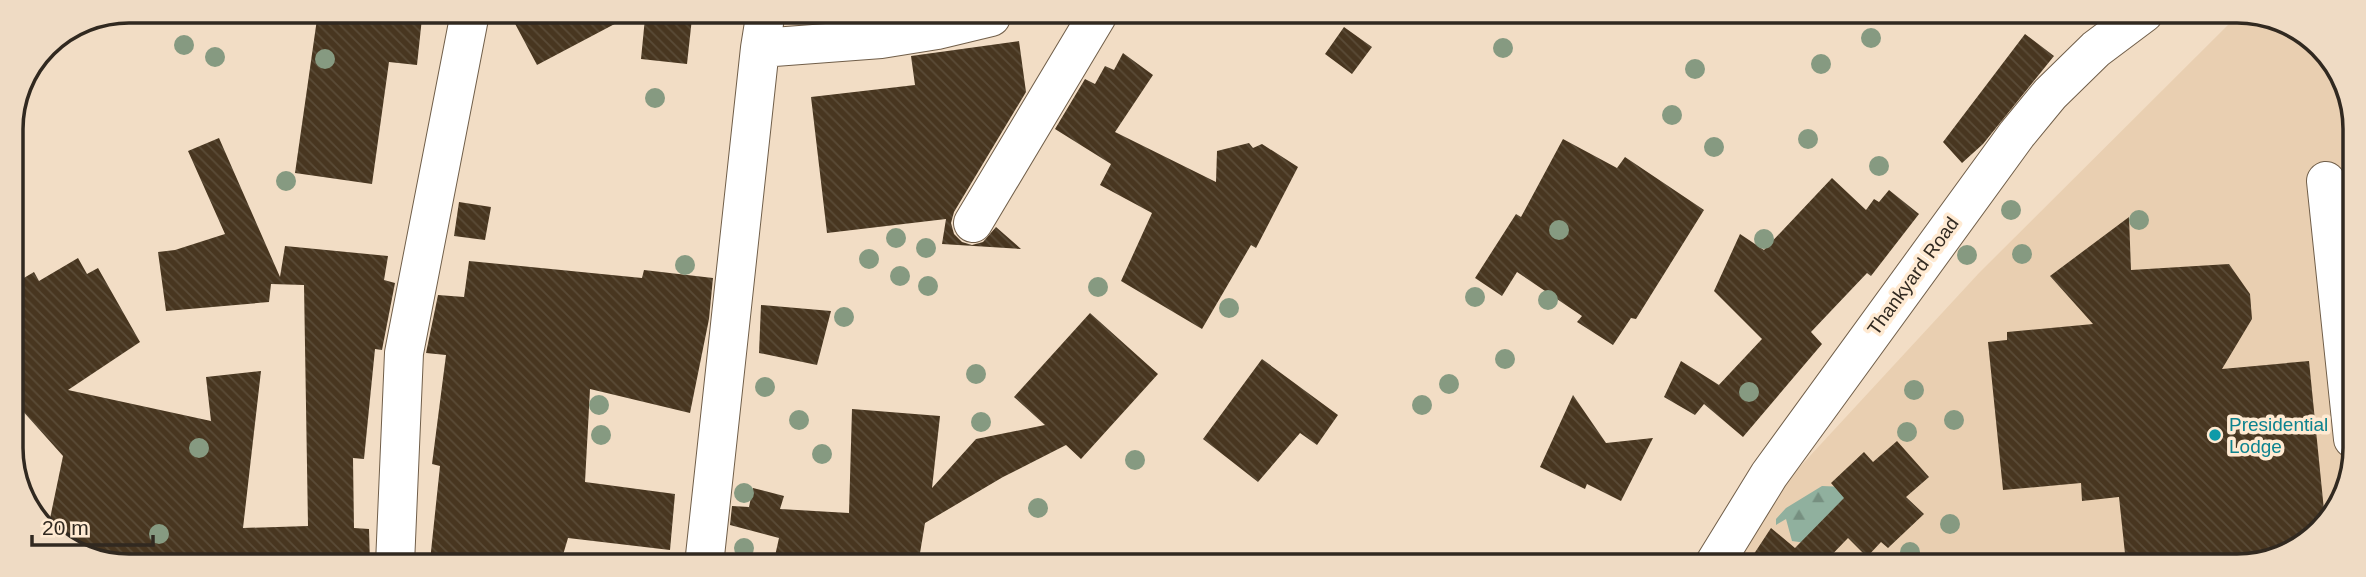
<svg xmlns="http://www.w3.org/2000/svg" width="2366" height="577" font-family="Arial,sans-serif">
	<defs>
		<pattern id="forest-firs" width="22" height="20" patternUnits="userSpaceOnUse" patternTransform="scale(1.75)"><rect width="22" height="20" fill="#90b09e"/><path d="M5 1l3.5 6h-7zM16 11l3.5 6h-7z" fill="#768f80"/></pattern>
		<pattern id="building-back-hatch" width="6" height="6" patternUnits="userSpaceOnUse" patternTransform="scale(1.75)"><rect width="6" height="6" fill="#483620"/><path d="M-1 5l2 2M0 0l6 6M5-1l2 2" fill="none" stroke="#5a4b37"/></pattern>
	</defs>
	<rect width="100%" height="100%" fill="#f2ddc5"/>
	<path fill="#e9cfb1" d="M2240 13H2260L2321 46 2353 106V471L2315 537 2244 566H1725L1773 496 1979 273Z"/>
	<path fill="url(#forest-firs)" d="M1822 486 1846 487 1865 512 1813 544 1792 541 1786 519 1776 525V519L1786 508Z"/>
	<path fill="url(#building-back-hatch)" d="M411 18H422L417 65 389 62 372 184 295 173 317 19Z
		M512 18H626L537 65Z
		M645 18H692L687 64 641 59Z
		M1344 27 1372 47 1352 74 1325 54Z
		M2025 34 2054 56 1983 144 1962 163 1943 142Z
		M1019 41 1026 92 954 212 951 223 954 234 962 242 972 245 983 242 996 227 1021 249 942 244 946 219 827 233 811 97 915 85 911 56Z
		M1123 53 1153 75 1115 132 1216 182 1217 151 1249 143 1253 148 1262 144 1298 167 1256 248 1251 245 1202 329 1121 281 1152 213 1100 185 1111 164 1055 129 1085 79 1095 84 1105 66 1114 70Z
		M219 138 280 277 285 246 388 256 384 280 395 283 382 350 375 349 364 459 353 458 354 528 369 529 370 564H106L47 533 63 456 12 399V285L34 272 39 281 78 258 87 274 98 268 140 342 68 390 211 421 206 377 261 371 243 528 308 526 304 285 271 284 269 302 166 311 158 252 175 250 225 234 188 151Z
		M1563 139 1617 168 1625 157 1704 210 1636 319 1631 318 1613 345 1577 322 1582 316 1517 272 1502 296 1475 278 1516 214 1521 217Z
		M1832 178 1866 210 1874 199 1879 202 1889 190 1919 214 1871 276 1867 273 1811 332 1822 344 1743 437 1704 404 1695 415 1664 397 1681 361 1719 385 1716 388 1762 339 1714 291 1740 234 1764 250Z
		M459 202 491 207 485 240 454 236Z
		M2129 217 2131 270 2229 264 2250 294 2252 319 2222 369 2309 361 2325 520 2315 537 2244 566H2178V559L2126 563 2119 497 2082 501 2081 483 2003 490 1988 342 2007 340V332L2093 324 2050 276Z
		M469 261 642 278 644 270 713 278 709 319 690 413 590 389 585 482 675 494 670 550 568 538 560 565 430 561 440 466 432 464 446 355 426 353 438 295 464 297Z
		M761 305 831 311 817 365 759 353Z
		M1090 313 1158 374 1081 459 1066 445 1003 477 925 523 918 565H773L779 538 730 525 732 506 749 507 753 488 784 496 780 509 849 513 852 409 940 416 932 488 976 439 1045 425 1014 397Z
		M1262 359 1338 415 1317 445 1300 433 1258 482 1203 439Z
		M1573 395 1606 443 1653 438 1621 501 1587 484 1585 489 1540 467Z
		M1897 441 1929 477 1906 497 1924 514 1888 548 1881 542 1867 557 1848 538 1821 566H1746L1771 528 1795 548 1844 498 1831 483 1864 452 1873 462Z"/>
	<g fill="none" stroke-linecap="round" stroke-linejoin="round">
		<g stroke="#705e49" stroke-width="40">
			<path id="minor" d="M765 17 760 48 881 39 937 30 991 17
				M2326 181 2353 439
				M973 223 1097 16
				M395 564 404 353 469 18
				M704 565 760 48
				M1713 566 1769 475 2017 134 2050 94 2096 49 2144 13"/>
		</g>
		<use href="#minor" stroke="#fff" stroke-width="38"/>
	</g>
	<g fill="#869a81">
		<circle cx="1871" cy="38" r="10"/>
		<circle cx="184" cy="45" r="10"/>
		<circle cx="1503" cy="48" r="10"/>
		<circle cx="215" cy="57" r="10"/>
		<circle cx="325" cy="59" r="10"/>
		<circle cx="1821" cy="64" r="10"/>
		<circle cx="1695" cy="69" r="10"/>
		<circle cx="655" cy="98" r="10"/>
		<circle cx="1672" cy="115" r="10"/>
		<circle cx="1808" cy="139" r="10"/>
		<circle cx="1714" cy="147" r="10"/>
		<circle cx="1879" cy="166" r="10"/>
		<circle cx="286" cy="181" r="10"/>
		<circle cx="2011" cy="210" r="10"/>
		<circle cx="2139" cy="220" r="10"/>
		<circle cx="1559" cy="230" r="10"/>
		<circle cx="896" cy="238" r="10"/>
		<circle cx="1764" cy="239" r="10"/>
		<circle cx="926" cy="248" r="10"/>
		<circle cx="2022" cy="254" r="10"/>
		<circle cx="1967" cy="255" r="10"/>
		<circle cx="869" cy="259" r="10"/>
		<circle cx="685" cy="265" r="10"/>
		<circle cx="900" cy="276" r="10"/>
		<circle cx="928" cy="286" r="10"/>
		<circle cx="1098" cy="287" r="10"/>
		<circle cx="1475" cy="297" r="10"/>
		<circle cx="1548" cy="300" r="10"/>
		<circle cx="1229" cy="308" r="10"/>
		<circle cx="844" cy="317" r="10"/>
		<circle cx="1505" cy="359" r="10"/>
		<circle cx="976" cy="374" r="10"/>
		<circle cx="1449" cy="384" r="10"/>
		<circle cx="765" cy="387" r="10"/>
		<circle cx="1914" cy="390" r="10"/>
		<circle cx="1749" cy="392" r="10"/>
		<circle cx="599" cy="405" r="10"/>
		<circle cx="1422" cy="405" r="10"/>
		<circle cx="799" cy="420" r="10"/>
		<circle cx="1954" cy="420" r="10"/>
		<circle cx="981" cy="422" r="10"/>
		<circle cx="1907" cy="432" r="10"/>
		<circle cx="601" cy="435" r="10"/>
		<circle cx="199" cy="448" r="10"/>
		<circle cx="822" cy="454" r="10"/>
		<circle cx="1135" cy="460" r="10"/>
		<circle cx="744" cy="493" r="10"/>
		<circle cx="1038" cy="508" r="10"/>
		<circle cx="1950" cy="524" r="10"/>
		<circle cx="159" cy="534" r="10"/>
		<circle cx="744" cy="548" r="10"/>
		<circle cx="1910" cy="552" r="10"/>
	</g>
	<circle fill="#0f9aa8" stroke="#ffead2" stroke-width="2.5" cx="2215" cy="435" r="7"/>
	<g text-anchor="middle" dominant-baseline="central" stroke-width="7" stroke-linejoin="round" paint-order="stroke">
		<g font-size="19" fill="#312920" stroke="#ffead2">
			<text transform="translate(1913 276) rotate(-54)">Thankyard Road</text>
		</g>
		<g font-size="19" fill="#0d838f" stroke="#ffead2" text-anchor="start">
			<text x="2229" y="424">Presidential<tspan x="2229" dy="22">Lodge</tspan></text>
		</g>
	</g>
	<path d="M0 0H2366V577H0ZM129 23H2237A106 106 0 0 1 2343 129V448A106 106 0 0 1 2237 554H129A106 106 0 0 1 23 448V129A106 106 0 0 1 129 23Z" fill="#efdbc4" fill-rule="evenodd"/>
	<path fill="none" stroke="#312920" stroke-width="3.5" d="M129 23H2237A106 106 0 0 1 2343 129V448A106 106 0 0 1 2237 554H129A106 106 0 0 1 23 448V129A106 106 0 0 1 129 23Z"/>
	<path d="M32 535v10h121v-10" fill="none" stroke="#312920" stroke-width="3.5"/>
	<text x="42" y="535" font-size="21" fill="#312920" stroke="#ffead2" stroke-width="5" paint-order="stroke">20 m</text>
</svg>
